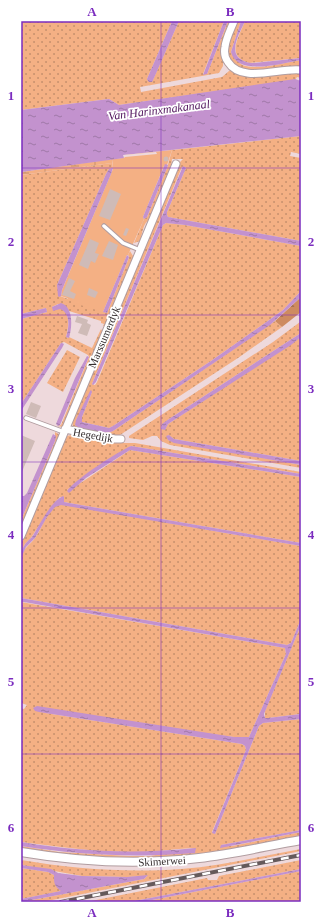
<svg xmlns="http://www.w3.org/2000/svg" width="322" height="923" font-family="Georgia,serif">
	<defs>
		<pattern id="grass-dots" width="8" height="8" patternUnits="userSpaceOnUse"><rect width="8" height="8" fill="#f4b084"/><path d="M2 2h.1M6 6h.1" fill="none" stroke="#c6906c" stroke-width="1.8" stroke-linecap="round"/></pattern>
		<pattern id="forest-firs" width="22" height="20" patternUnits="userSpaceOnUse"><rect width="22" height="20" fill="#ce8b60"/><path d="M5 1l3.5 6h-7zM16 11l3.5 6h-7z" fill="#a87250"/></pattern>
		<pattern id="wetland-marsh" width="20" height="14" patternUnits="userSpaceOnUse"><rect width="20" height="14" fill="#f4b084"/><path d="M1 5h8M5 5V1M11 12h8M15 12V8" fill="none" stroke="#c6906c"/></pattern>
		<pattern id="water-ripples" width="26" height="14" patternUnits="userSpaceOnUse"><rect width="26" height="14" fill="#c392ce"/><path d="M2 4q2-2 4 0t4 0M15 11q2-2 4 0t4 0" fill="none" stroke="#9f78a8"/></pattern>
	</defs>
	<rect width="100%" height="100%" fill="#eed9dc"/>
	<path fill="url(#grass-dots)" d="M21 21H172L147 79 148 81 152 82 179 21H224L203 74H207L228 21H232L223 56V66L219 73 140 87 141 92 222 77 229 71 233 69 301 72V78L297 77 295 80 119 105 109 99 21 110Z
		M236 21H241L231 52C234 56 237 61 241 64 253 72 287 62 301 60V68L264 71 243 70 229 61 227 45Z
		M245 21H301V58L249 63C225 56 239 37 245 21Z
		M301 136V154L291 152 290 156 301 158V241L168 217 167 215V212L186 168 185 167H182L92 384 95 385 97 382 163 225 166 223 185 225 301 246V291L283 310 265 323 211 361 113 426 109 428 82 422V417L92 392 76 420 81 429 105 433 113 431 275 321 282 327 238 358 120 435 117 436 78 430 73 427 72 418 178 164 183 159H172L171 168 151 218C142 224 143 232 140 241L134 243 144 219 147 217 167 168 172 150Z
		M112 163 113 168 109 169 106 174 57 285 60 296 107 313 128 260 129 257 128 255 130 251 133 256V261L107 326H103L104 324 101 323V321L69 311 67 308 58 304 52 307C55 308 59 308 62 309 71 314 68 329 66 337L69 338V337L92 348 101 329 103 332 63 427 57 426 61 425 89 357 88 355 64 342 61 343 21 404V319L47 312 46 308 21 314V175Z
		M300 322 301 324V333L169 419 161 427V429H165L168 424 301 337V461L174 439 168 435V440L301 465V468L170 445 161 441 157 436H152L143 440 129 438V436L273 342Z
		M67 350 80 357 63 392 47 383Z
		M55 432 60 435 21 529V520L55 441Z
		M75 434 121 443H135L301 472V474L131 446 91 471 67 490 79 484 130 450 301 477V543L69 503 64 502V497H60L51 507 31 538 25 544 21 552V544L55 460 67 436Z
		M58 505H66L301 546V619L291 643 287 645 21 598C21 588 19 568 21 558 23 548 30 545 35 538 42 528 47 511 58 505Z
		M21 602 285 648 286 654 249 737H234L39 712 242 744 245 746 246 750 212 832 215 834 259 726 263 723 301 719V830L221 845 232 846 301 832V837C242 849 184 859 124 859 89 860 55 854 21 848V846L59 852 129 856H150L196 848C178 848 159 852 141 852 101 853 61 847 21 842V708L24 709 27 705 21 703Z
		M301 625V714L268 718H265V711Z
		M301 849V851L42 902H21L144 879 147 876 127 877 82 876 21 865V860C74 869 128 873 181 869 222 866 261 856 301 849Z
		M301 860V869L129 902H86L207 878 208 880H217L219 876Z
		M21 868 48 872 54 875 62 891 21 899Z
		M301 871V902H142Z"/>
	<path fill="url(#forest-firs)" d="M301 297V312L282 327 275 321Z"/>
	<path fill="url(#wetland-marsh)" d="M112 159V163L21 175V172Z"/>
	<path fill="#f4b084" d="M172 150 167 165 164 166 145 212 143 217 144 219 128 255H127L103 312 74 303 67 298 61 296 62 290 113 169 112 159 123 158V155Z"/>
	<path fill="url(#water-ripples)" d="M172 21H179L154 78 152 82H149L148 81 147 79Z
		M224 21H228L207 74 203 75Z
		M241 21H245C241 31 229 49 239 58 244 62 248 63 254 63L301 58V60C283 63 237 77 231 52Z
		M295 79 301 81V136L124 155V158L21 172V110L109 99 119 105Z
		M165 164 168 165 167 168 147 217 144 219 143 217 145 212Z
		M183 166 186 168 167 212V215L168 217 301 241V246L185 225 166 223 163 225 96 382 93 385 92 384Z
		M113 168 111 174 69 273 62 290 61 296 59 297 58 296 57 285 106 174 109 169Z
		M127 255 129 257 107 313 103 312Z
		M301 291V297L270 325 113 431C105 435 81 431 75 425L76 420 90 391 91 390 92 392 82 417V422L109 428 113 426 211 361 265 323 283 310Z
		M61 303C74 307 72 328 69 338L66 337C69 328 71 313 60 309L53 311 52 307Z
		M46 308 47 312 21 319V314Z
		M301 333V337L291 345 168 424 165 430 161 429 162 424 169 419Z
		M61 343H62L64 344 62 348 21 411V404Z
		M87 356 89 357 88 359 60 425 58 426 56 424 75 378Z
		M53 434 56 436 55 441 21 520V496H24L27 493Z
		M169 435 174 439 301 461V465L174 443 168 440 166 436Z
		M131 446 301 474V477L130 450 86 478 69 493 67 491C74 480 117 452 131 446Z
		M63 496 64 497V502L69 503 301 543V546L61 505 55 507 47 517 35 538 26 547 21 558C21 554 21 550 24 546 26 542 29 540 32 537 39 526 51 501 63 496Z
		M21 598 287 645 291 643 301 619V625L264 714 265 718H268L301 714V719L263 723 259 726 215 834 212 833 246 750 245 746 242 744 39 712 35 711 33 708 37 706 234 737H249L286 654 285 648 24 602H21Z
		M301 830V832L220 848 221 845Z
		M21 842C80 852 137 854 196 848L195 853C136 858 79 855 21 846Z
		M21 865 51 869 58 873 82 876 127 877 148 875 144 879 21 902V899L61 891C54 886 54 883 54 875L48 872 21 868Z
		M301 869V871L142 902H129Z"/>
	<path fill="#eed9dc" d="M156 152 157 154 125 157 124 158 123 155Z"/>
	<path fill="#cfbbb7" d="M163.5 159a2.5 2.5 0 1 1 5 0a2.5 2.5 0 1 1-5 0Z
		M110 189 121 194 110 220 99 216Z
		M126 228 129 229 126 236 123 235Z
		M90 239 99 243 95 253 99 254 95 263 91 261 88 269 79 265Z
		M109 241 118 245 113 260 102 256Z
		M69 278 75 281 70 291 76 294 74 299 62 295Z
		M89 288 98 292 95 298 87 295Z
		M77 316 88 320 87 323 91 325 87 336 78 333 82 324 75 322Z
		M31 402 41 406 36 418 26 414Z
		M21 435 35 441 21 474Z"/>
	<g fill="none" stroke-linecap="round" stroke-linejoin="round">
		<g stroke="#b19da0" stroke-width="5.5">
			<path id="service" d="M104 226 123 243 140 250
				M26 418 64 432"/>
		</g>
		<g stroke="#b19da0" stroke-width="9">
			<path id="minor" d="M234 21C231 29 226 38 225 47 224 52 225 58 228 62 242 84 280 67 301 70
				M65 429 115 439H121
				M21 536 176 164"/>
		</g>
		<g stroke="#b19da0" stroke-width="10">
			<path id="tertiary" d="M21 852C80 862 140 865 199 858 233 854 267 846 301 840"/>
		</g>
		<use href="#service" stroke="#fff" stroke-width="3.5"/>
		<use href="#minor" stroke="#fff" stroke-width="7"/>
		<use href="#tertiary" stroke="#fff" stroke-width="8"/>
		<g stroke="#655a5b" stroke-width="4">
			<path id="rail" d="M61 902 301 855"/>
		</g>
		<use href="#rail" stroke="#fff" stroke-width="2.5" stroke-dasharray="8" stroke-linecap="butt"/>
	</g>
	<path fill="none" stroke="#7b2cbf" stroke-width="1" stroke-opacity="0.55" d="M161 21V902M21 168H301M21 315H301M21 462H301M21 608H301M21 754H301"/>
	<g text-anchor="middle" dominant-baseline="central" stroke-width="3.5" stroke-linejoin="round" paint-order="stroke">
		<g font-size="11" fill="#352e2f" stroke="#fff">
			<text transform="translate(104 337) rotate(-67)">Marssumerdyk</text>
			<text transform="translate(93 435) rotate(10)">Hegedijk</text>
			<text transform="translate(162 861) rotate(-3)">Skimerwei</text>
		</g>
		<g font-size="12" font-style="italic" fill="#50145c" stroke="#fff">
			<text transform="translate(159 110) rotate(-7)">Van Harinxmakanaal</text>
		</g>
	</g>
	<rect width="322" height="923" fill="none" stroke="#ffffff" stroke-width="44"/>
	<rect x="22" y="22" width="278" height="879" fill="none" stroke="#7b2cbf" stroke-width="1.5"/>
	<g font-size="13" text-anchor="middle" font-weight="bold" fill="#7b2cbf">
		<text x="92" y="16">A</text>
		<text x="230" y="16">B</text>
		<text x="11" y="100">1</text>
		<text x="311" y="100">1</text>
		<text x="11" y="246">2</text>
		<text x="311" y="246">2</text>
		<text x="11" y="393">3</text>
		<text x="311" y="393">3</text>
		<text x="11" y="539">4</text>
		<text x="311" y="539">4</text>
		<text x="11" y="686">5</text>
		<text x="311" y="686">5</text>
		<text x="11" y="832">6</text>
		<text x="311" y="832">6</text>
		<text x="92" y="917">A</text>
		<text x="230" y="917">B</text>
	</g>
</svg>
